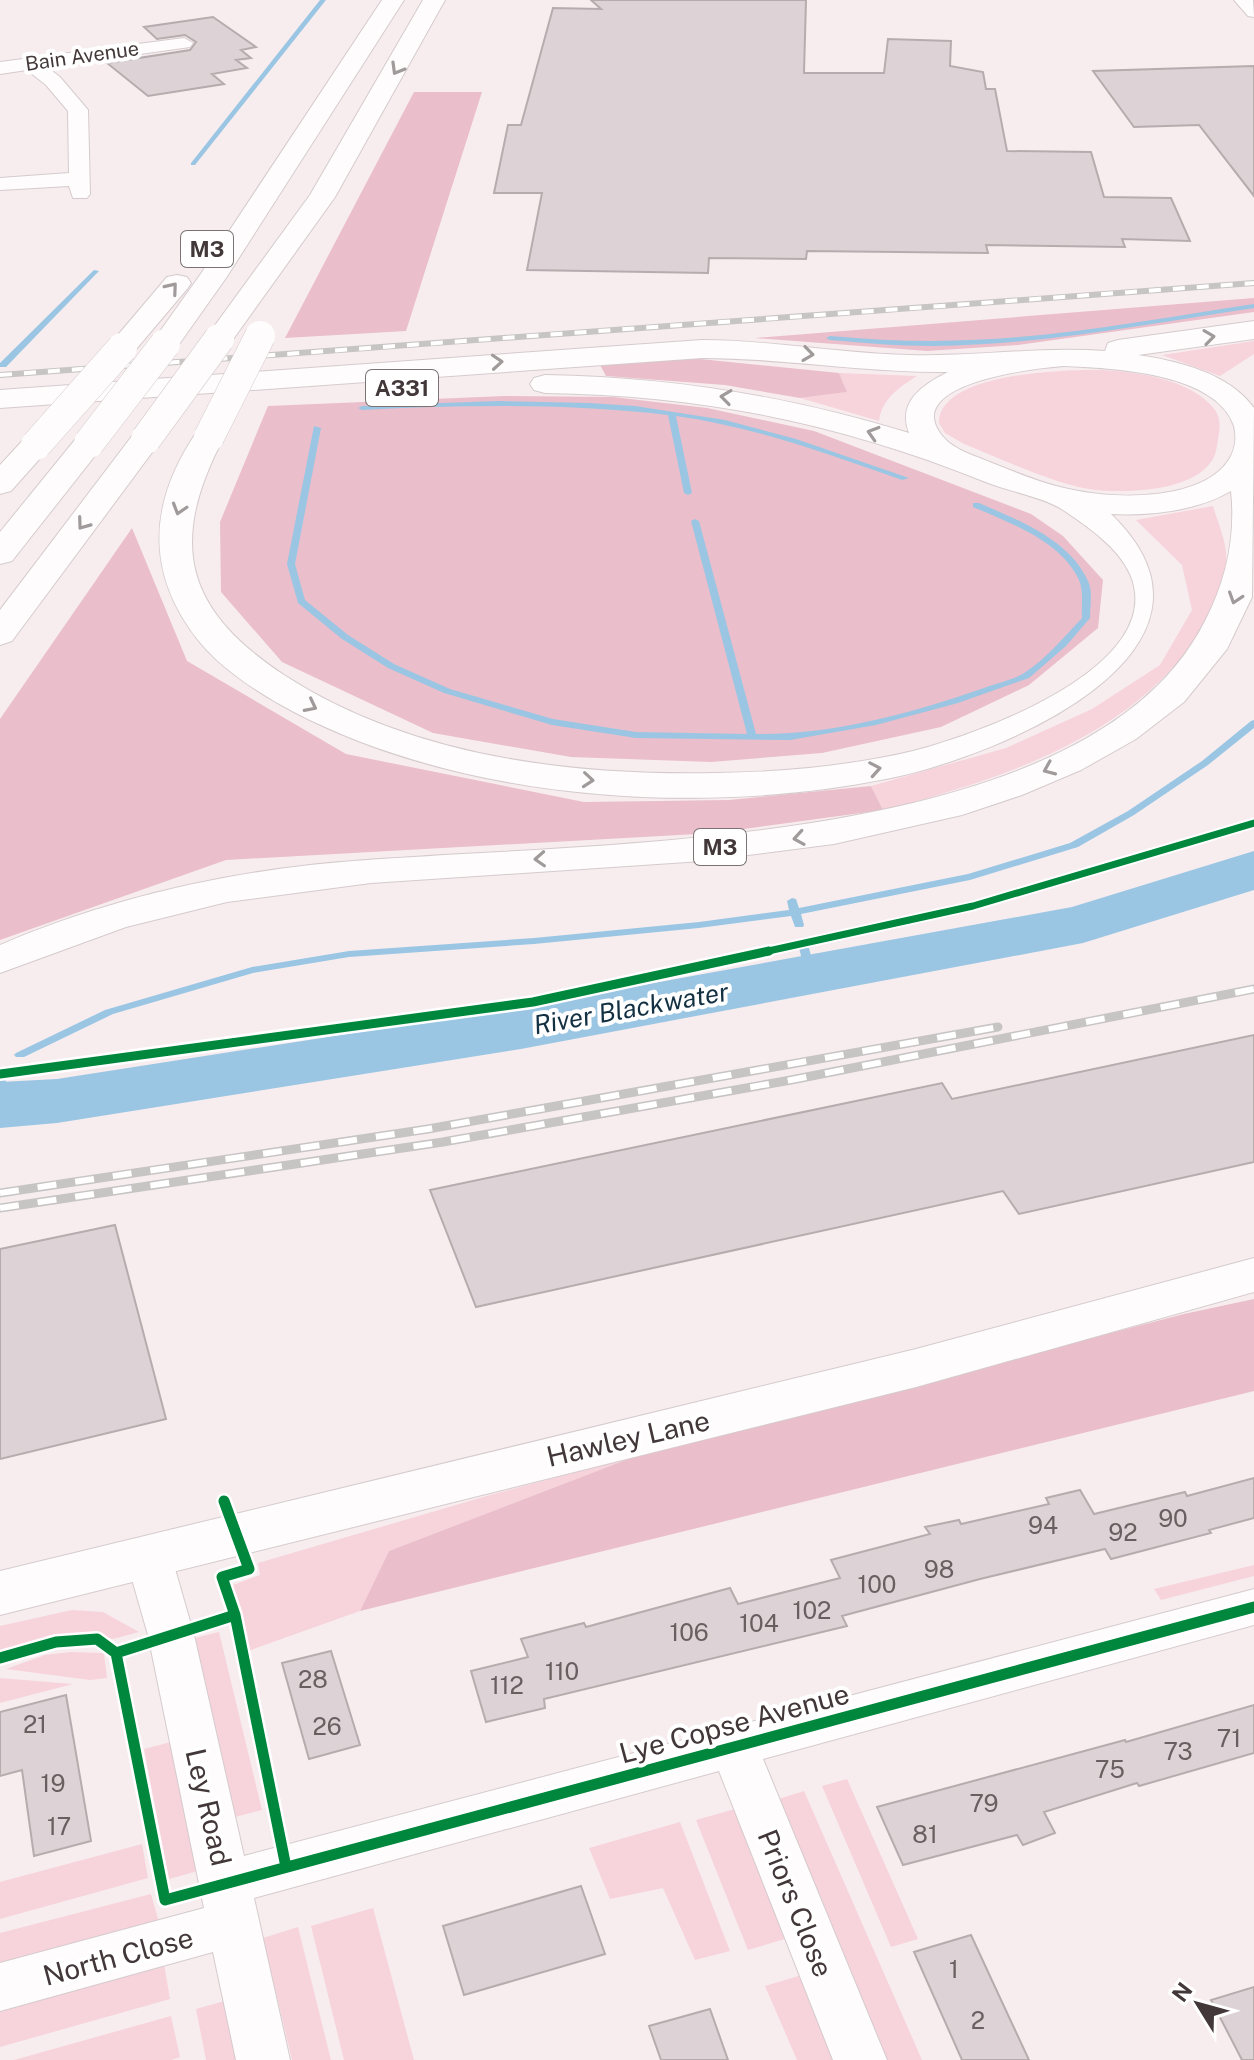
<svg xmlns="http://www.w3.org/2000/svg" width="1254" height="2060" font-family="'Public Sans',sans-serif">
	<rect width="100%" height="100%" fill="#f7edef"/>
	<path fill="#f7d3dc" d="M1254 341V354L1220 376 1162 355Z
		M1102 370C1137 372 1192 379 1215 410 1221 418 1220 429 1218 439 1217 446 1216 456 1211 462 1191 491 1128 493 1096 490 1061 487 999 458 964 444L945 433 939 423C938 373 1066 369 1102 370Z
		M839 373 917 376C898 388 882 399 879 421L800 398 847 392Z
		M1213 506C1217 520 1225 538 1226 553 1228 579 1216 606 1203 627 1137 736 1000 780 883 810L871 786 1006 748 1092 709 1160 665 1192 610 1182 565 1136 520Z
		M636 1456 389 1551 360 1611 248 1651 233 1585 260 1575 258 1563 490 1495Z
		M1254 1565V1576L1161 1600 1154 1589Z
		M72 1610 103 1612 139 1632 113 1639 93 1634 55 1637 0 1653V1626Z
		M219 1632 262 1810 235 1817 195 1638Z
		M71 1652 104 1653 107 1678 90 1680 6 1669 45 1655Z
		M0 1678 73 1684 0 1703Z
		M171 1742 198 1871 169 1879 144 1749Z
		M847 1779 918 1939 891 1947 822 1786Z
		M804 1791 922 2060H880L769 1802Z
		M735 1809 788 1938 748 1950 696 1820Z
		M680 1822 730 1951 695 1960 663 1888 610 1899 589 1848Z
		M142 1844 148 1878 0 1919V1882Z
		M151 1894 161 1929 0 1973V1933Z
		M373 1908 414 2060H344L311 1926Z
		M298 1927 331 2060H292L263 1938Z
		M163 1958 170 1999 0 2047V2004Z
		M805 1974 843 2060H797L765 1986Z
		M228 2000 241 2060H206L196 2009Z
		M171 2016 180 2057 171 2060H14Z"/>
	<path fill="#eabeca" d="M414 92H482L406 331 285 338Z
		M1254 298V312L1018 345 927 351 755 338Z
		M690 358 839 373 847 392 800 398 725 385 606 376 599 363Z
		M504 396 613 397 707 408 814 431 1031 514 1063 536 1103 580 1098 628 1029 685 941 727 822 753 711 762 571 757 433 733 282 662 221 592 220 522 268 406Z
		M132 528 187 661 346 754 584 802 729 800 871 786 883 810 715 833 226 860 0 940V719Z
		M1254 1299V1391L360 1611 389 1551 636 1456 1184 1314Z"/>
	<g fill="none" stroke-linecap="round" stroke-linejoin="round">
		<path fill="#9bc6e3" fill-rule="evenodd" d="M320 0H326L195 165H191V163Z
			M94 270 99 271 6 367H0V363Z
			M1254 304V308C1148 324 1041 345 933 346 899 346 865 343 830 340L826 338 830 336C865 339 899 341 933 341 1041 341 1148 320 1254 304Z
			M498 401 589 403 635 406 725 420 796 439 909 478 902 480C828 454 755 427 676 416L692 493 688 495 684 493 668 415C566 403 464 405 362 410L358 408 362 406Z
			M314 426 321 428 295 564 305 600 348 635 394 664 450 689 553 719 636 732 747 734 691 521 695 519 699 521 756 734C833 735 912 713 984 688 997 683 1013 680 1024 673 1046 659 1064 637 1082 618 1081 606 1084 592 1079 580 1061 541 1010 523 973 507V503H979C1018 520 1069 539 1088 581 1093 592 1090 606 1090 618L1066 646 1029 678 958 703 876 725 790 740 636 738 552 725 444 693 388 668 342 639 298 603 287 564Z
			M1254 720V728L1208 765 1134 815 1078 847 970 880 801 914 804 925 803 927H795L791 916 699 928 534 944 349 957 253 973 113 1014 24 1057H16L14 1055 16 1053 105 1010 252 967 349 951 534 938 699 922 789 910 787 901 792 898 796 899 799 908 968 874 1070 843 1128 811 1202 761 1251 721Z
			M804 945 809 948 816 975 815 977 811 978 806 975 799 948Z
			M0 1080H5L7 1083 4 1087 0 1088Z"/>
		<path fill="#9bc6e3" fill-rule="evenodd" d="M1254 851V890L1083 943 521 1049 57 1123 0 1128V1082L57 1079 521 1007 1072 907Z"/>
	</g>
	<path fill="#ddd3d6" stroke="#b6acae" stroke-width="2" d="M591 0H806L804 73H884L888 39 951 41 950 66 983 72 986 89H995L1007 151 1091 152 1104 197 1171 198 1190 241 1122 239 1125 247 986 245 988 253 807 251 806 259 709 258 708 273 527 270 542 193H494L508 125H521L553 8 601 9Z
		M213 17 256 47 241 50 251 58 236 60 247 68 212 74 224 84 148 96 107 63 190 50 196 42 185 35 157 39 144 27Z
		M1254 66V196L1199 125 1134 127 1093 71Z
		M1254 1035V1162L1019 1214 1003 1191 476 1307 430 1190 942 1083 952 1099Z
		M115 1225 166 1419 0 1459V1249Z
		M1254 1478V1518L1209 1530 1211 1533 1111 1559 1105 1549 980 1579 842 1616 847 1626 544 1699 545 1708 486 1722 471 1671 528 1657 521 1639 584 1623 586 1627 730 1588 738 1604 840 1578 831 1560 930 1534 925 1527 959 1520 961 1524 1049 1504 1046 1498 1080 1490 1094 1514 1185 1492 1187 1496Z
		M331 1651 360 1745 309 1759 282 1663Z
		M66 1695 91 1841 34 1856 22 1770 0 1776V1712Z
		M1254 1705V1753L1139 1786 1137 1783 1044 1812 1055 1833 1023 1845 1017 1835 903 1865 877 1807 1125 1740 1126 1742Z
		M581 1886 605 1954 464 1995 443 1926Z
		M971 1935 995 1987 1029 2060H962L914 1952Z
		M1254 1987V2060H1242L1211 2000Z
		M710 2009 728 2060H661L649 2026Z"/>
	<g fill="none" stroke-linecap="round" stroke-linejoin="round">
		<g stroke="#d5cbcd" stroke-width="2">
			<path id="street" d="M1234 0H1253L1254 17 1248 16Z
				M184 38 193 43 190 47 47 67 60 77 88 110 90 194 87 198H73L69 186 0 190V178L69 173 68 111 46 85 27 70 0 74V62Z
				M148 1537 164 1543 171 1555 194 1635 244 1856 1254 1589V1625L763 1759 887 2060H833L719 1771 254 1898 290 2060H236L213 1952 0 2011V1963L204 1908 148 1635 125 1555 132 1543Z"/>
		</g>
		<g stroke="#d5cbcd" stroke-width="2">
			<path id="secondary" d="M1254 1258V1292L916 1387 0 1615V1571L916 1349Z"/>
		</g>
		<g stroke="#d5cbcd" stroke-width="2">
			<path id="highway" d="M382 0H404L226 278 175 350 165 353 155 350 151 344 200 275Z
				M423 0H445L335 197 229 345 219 348 209 345 205 339 310 195Z
				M177 275 187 277 191 283 187 289 132 354 122 357 112 354 107 348 112 342 167 277Z
				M1254 321V339L1138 355C1178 361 1229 373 1254 408L1252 597 1227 649 1184 702 1136 739 1081 770 1022 795 962 815 834 844 702 861 371 883 227 902 126 927 0 973V945C98 903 204 877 310 865 545 839 1083 865 1205 621 1226 581 1236 536 1231 491 1197 511 1150 516 1111 514 1254 652 995 758 886 779 698 816 466 801 294 712 260 694 222 670 198 640 144 571 149 501 198 430L209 428 220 430 224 437C168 543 184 609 284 675 410 757 570 776 717 773 782 772 850 766 913 751 977 735 1170 666 1130 574 1118 547 1087 526 1063 510 1043 497 1007 491 983 481 839 423 701 395 545 393L534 390 530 384 534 378 545 375C671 377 789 396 909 433 897 402 922 385 948 372 866 373 784 358 702 358L0 408V390L702 340C772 340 840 354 909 355 975 357 1040 346 1105 351L1108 343 1118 340ZM1064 366C1110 368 1216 372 1234 426 1237 438 1235 451 1228 461 1201 500 1120 499 1079 491 1049 486 1020 474 992 463 974 455 952 450 940 433 904 382 1038 368 1064 366Z
				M146 430 157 432 162 439 12 641 0 645V610L135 432Z
				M89 434 100 436 105 443 12 561 0 564V532L78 436Z
				M36 436 47 438 52 445 11 491 0 494V465L25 438Z"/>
		</g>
		<use href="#street" fill="#fefcfd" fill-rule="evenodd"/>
		<use href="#secondary" fill="#fefcfd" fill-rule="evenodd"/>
		<use href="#highway" fill="#fefcfd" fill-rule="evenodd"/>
		<g stroke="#c7c4c4" stroke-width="6">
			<path id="rail-far1" d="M0 375 1254 283"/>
		</g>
		<g stroke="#c7c4c4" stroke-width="9">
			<path id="rail" d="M0 1193 428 1129 998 1027
				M0 1208 443 1142 791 1080 1254 989"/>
		</g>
		<use href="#rail-far1" stroke="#fff" stroke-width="4" stroke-dasharray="12" stroke-linecap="butt"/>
		<use href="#rail" stroke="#fff" stroke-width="6" stroke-dasharray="19" stroke-linecap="butt"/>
		<g stroke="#d5cbcd" stroke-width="31" stroke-linecap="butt">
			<path id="highway-bridge" d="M209 437 260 336
				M146 439 219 339
				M89 443 165 344
				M36 445 122 348"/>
		</g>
		<use href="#highway-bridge" stroke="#fefcfd" stroke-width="30"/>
		<g stroke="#fff" stroke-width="11">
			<path id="cycleway-far2" d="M759 953 973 906 1254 823"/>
		</g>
		<g stroke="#fff" stroke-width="14">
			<path id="cycleway-far1" d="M0 1074 533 1002 769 951"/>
		</g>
		<g stroke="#fff" stroke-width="16">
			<path id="cycleway" d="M224 1501 249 1569 222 1577 235 1615 286 1867
				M116 1653 235 1615
				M0 1658 56 1642 97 1639 116 1653 165 1900 1254 1607"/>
		</g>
		<use href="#cycleway-far2" stroke="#00873e" stroke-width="7"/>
		<use href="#cycleway-far1" stroke="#00873e" stroke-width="9"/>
		<use href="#cycleway" stroke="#00873e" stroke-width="11"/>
	</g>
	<defs><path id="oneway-chevron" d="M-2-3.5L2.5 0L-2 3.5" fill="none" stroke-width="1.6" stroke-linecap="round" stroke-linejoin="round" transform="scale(2)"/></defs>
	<g stroke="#a09a9b">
		<use href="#oneway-chevron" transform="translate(397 69) rotate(120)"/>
		<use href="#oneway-chevron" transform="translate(172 288) rotate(-50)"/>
		<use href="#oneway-chevron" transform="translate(1209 337) rotate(-8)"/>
		<use href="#oneway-chevron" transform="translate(808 354) rotate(8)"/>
		<use href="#oneway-chevron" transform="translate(497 362) rotate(-4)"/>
		<use href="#oneway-chevron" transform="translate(726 397) rotate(-172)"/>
		<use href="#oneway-chevron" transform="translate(873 433) rotate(-163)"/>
		<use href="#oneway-chevron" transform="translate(179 509) rotate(107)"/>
		<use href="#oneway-chevron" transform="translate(83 524) rotate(126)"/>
		<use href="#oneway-chevron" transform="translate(1235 598) rotate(108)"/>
		<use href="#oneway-chevron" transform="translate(311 706) rotate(27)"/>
		<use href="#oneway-chevron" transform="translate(875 769) rotate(-10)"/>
		<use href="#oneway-chevron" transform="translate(1049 769) rotate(157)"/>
		<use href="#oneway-chevron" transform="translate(588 780) rotate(5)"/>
		<use href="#oneway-chevron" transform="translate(799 838) rotate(171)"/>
		<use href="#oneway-chevron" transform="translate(540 859) rotate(177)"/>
	</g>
	<g text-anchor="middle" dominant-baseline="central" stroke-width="8" stroke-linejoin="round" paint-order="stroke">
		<g font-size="20" fill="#423739" stroke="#fff">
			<text transform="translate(82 56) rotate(-8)">Bain Avenue</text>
		</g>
		<g fill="#fff" stroke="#7b7374" stroke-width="2">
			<rect x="181" y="231" width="52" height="36" rx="6"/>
			<rect x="366" y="370" width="72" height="36" rx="6"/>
			<rect x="694" y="829" width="52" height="36" rx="6"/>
		</g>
		<g font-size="22" font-weight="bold" fill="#423739">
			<text x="207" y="249">M3</text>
			<text x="402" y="388">A331</text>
			<text x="720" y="847">M3</text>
		</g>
		<g font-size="24" fill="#695e60">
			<text x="1173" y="1518">90</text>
			<text x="1043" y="1525">94</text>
			<text x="1123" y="1532">92</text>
			<text x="939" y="1569">98</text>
			<text x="877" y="1584">100</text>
			<text x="812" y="1610">102</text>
			<text x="759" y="1623">104</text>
			<text x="689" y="1632">106</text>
			<text x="562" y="1671">110</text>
			<text x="313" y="1679">28</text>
			<text x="507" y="1685">112</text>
			<text x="35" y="1724">21</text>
			<text x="327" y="1726">26</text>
			<text x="1229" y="1738">71</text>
			<text x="1178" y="1751">73</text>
			<text x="1110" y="1769">75</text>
			<text x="53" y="1783">19</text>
			<text x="984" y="1803">79</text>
			<text x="59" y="1826">17</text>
			<text x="925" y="1834">81</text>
			<text x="954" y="1969">1</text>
			<text x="978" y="2020">2</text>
		</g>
		<g font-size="26" font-style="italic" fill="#123041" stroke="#fff">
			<text transform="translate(631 1008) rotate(-10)">River Blackwater</text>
		</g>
		<g font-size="28" fill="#423739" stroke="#fff">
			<text transform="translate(628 1438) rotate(-13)">Hawley Lane</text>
			<text transform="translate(734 1723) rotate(-15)">Lye Copse Avenue</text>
			<text transform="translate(209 1807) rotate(77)">Ley Road</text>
			<text transform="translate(796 1903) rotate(68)">Priors Close</text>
			<text transform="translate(118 1956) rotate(-15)">North Close</text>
		</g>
	</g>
	<g transform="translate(1198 2004) rotate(307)" stroke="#ffffff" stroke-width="6" paint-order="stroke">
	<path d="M0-6L14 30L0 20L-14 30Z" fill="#423739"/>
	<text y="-12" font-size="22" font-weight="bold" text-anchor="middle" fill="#423739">N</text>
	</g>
</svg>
